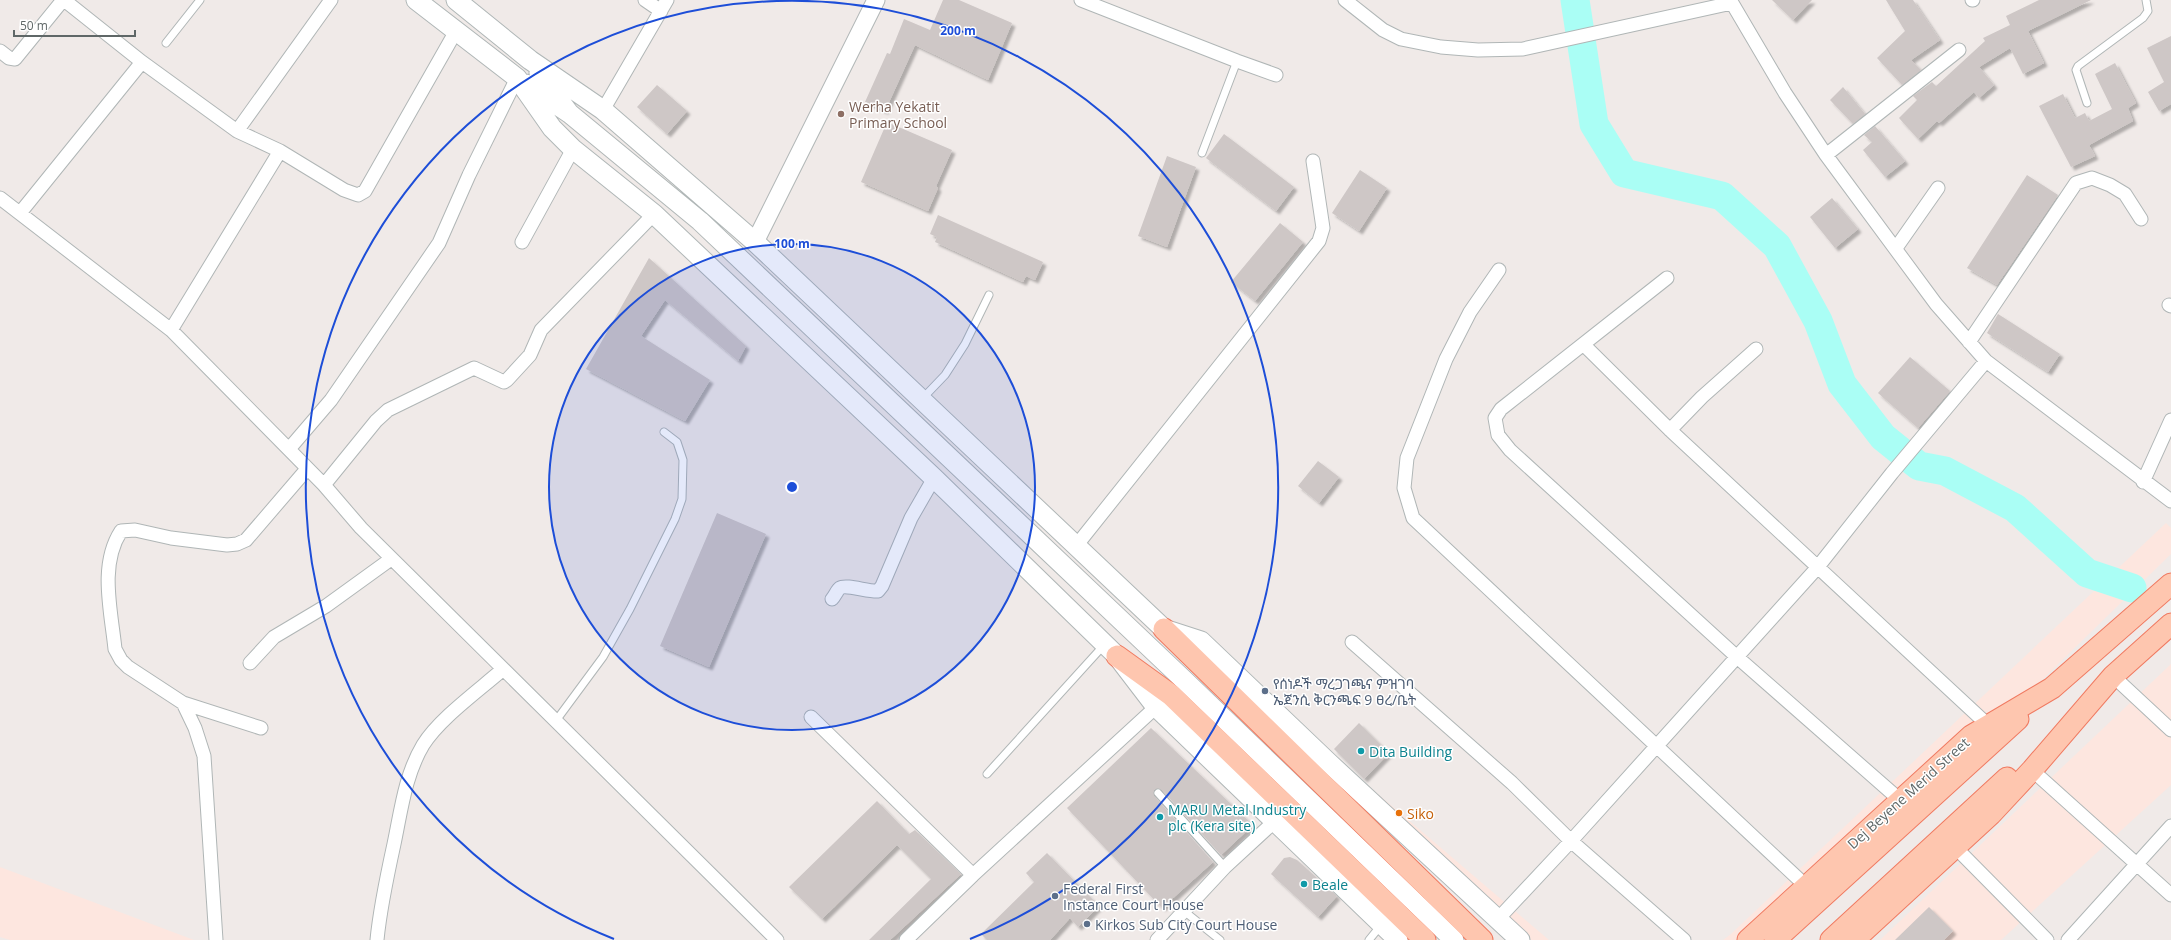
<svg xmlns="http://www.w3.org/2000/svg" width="2171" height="940" font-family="'Open Sans','Noto Sans Ethiopic',sans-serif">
	<defs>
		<filter id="shadow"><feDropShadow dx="3.5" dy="3.5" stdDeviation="1" flood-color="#0004"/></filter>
	</defs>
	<rect width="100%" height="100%" fill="#f0eae8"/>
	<path fill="#fde6df" d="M2166 523 2171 528V554L1974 746 1757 940H1723L1731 934Z
		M2171 664V785L2001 940H1880Z
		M1365 783 1549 940H1514Z
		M0 867 194 940H10L0 937Z"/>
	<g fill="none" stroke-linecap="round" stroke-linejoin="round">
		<path stroke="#aafef5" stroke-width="29" d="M1575 0 1594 124 1624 173 1722 196 1777 246 1818 321 1842 384 1883 437 1919 466 1945 471 2015 508 2087 573 2132 588"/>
	</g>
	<path fill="#cec7c6" filter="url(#shadow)" d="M943 0H959L1012 23 988 80 915 45 885 111 865 102 887 53 890 54 904 19 930 30Z
		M1772 0H1812L1793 20Z
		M1886 0H1913L1940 40 1911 60 1921 70 1902 85 1877 58 1905 31Z
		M2039 0H2091L2028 31 2044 63 2023 74 2010 48 1979 67 1994 85 1979 98 1974 92 1939 123 1937 121 1918 139 1899 118 1917 100 1913 96 1932 82 1936 86 1985 41 1983 38 2010 25 2006 16Z
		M2171 36V104L2159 111 2148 92 2164 82 2147 48Z
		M2115 63 2136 103 2128 108 2133 121 2089 145 2095 156 2071 167 2039 106 2063 94 2075 118 2085 113 2089 121 2112 109 2095 74Z
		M657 85 687 111 667 134 637 107Z
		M1843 87 1865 114 1853 124 1830 100Z
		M887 122 952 150 936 186 938 188 928 211 861 182Z
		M1875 126 1905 161 1885 177 1863 150 1872 142 1864 135Z
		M1224 134 1294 187 1276 211 1206 158Z
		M1167 156 1196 167 1167 247 1138 236Z
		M1360 170 1387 188 1359 231 1332 213Z
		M2027 175 2058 195 1997 285 1967 268Z
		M1832 198 1858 229 1835 248 1810 217Z
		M938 215 1043 262 1035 280 1026 276 1023 282 935 242 937 237 930 234Z
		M1280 223 1303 242 1255 301 1231 282Z
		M649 258 746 346 738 361 665 300 641 336 710 380 685 421 586 369Z
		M1998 314 2060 354 2048 372 1987 333Z
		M1910 357 1950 391 1918 428 1878 393Z
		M1318 461 1339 477 1319 503 1298 486Z
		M717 513 766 534 709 667 660 646Z
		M1359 723 1389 753 1364 779 1334 749Z
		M1151 728 1253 825 1221 855 1162 790 1157 788 1154 790V796L1213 862 1162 908 1067 808Z
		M877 801 909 834 915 830 961 874 890 940H869L931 879 897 845 822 919 789 887Z
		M1047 853 1099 906 1078 927 1070 918 1050 940H987L981 934 1034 882 1026 873Z
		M1290 857 1297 860 1337 896 1318 917 1271 874 1284 858Z
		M1929 907 1953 931 1944 940H1895Z"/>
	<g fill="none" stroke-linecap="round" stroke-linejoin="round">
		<g stroke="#b0b6b6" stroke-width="9">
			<path id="service" d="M166 43 200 0
				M2087 103 2076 70 2078 66 2143 18 2148 11 2146 0
				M1202 153 1237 61
				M922 399 945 375 965 344 989 295
				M555 722 603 657 630 609 675 519 682 499 683 460 677 442 664 432
				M987 774 1105 644
				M1158 793 1225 867
				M1184 911 1220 940
				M1369 940 1382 924"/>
		</g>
		<g stroke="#b0b6b6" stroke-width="15">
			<path id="minor" d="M64 0 142 62 237 131 280 151 171 330
				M645 0 661 11
				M1081 0 1237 61 1276 75
				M1345 0 1383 30 1401 39 1441 47 1478 50 1523 49 1732 3 1785 93 1826 155 1936 304 1986 361 2171 501
				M1972 0H1973
				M0 51 9 58 15 59 63 0
				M603 110 667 0
				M237 131 331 0
				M280 151 344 190 358 195 365 191 456 31
				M1826 155 1959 50
				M0 198 171 330 324 485 361 528 777 940
				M20 213 142 62
				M522 242 573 149
				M1896 248 1938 188
				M1499 270 1470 312 1446 359 1407 458 1404 488 1413 518 1806 886
				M1667 278 1501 409 1495 418 1498 435 1510 450 1737 657 1900 800
				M2169 305 2171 306
				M1969 342 2076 183 2092 178 2110 185 2125 194 2141 219
				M1584 345 1670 430 1989 726
				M1670 430 1702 397 1756 349
				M289 449 331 400 439 243 469 175 517 78
				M2143 482 2171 420
				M324 485 376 421 388 410 474 368 504 382 507 380 530 355 541 330 654 214
				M1076 546 1319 241 1323 228 1313 161
				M832 599C835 596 837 590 840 588 846 584 869 592 878 591L882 586 911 518 934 478
				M1352 642 1512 783 1571 841 1684 940
				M250 663 274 637 326 606 391 559
				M2113 676 2171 730
				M183 703 195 728 204 756 216 940
				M811 717 973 875
				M261 728 183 703 128 667 121 660 115 649C111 610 99 565 121 531L135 530 171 538 227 545 237 544 246 540 307 469
				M2032 770 2171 895
				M1955 847 2047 940
				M1498 919 1571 841 1817 568 1892 473 1986 361
				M377 940C380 908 387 876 394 844 401 811 405 775 423 745 439 719 478 691 502 670
				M906 940 973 875 1156 707
				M1157 940 1225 867 1275 821
				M2068 940 2171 826"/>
		</g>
		<g stroke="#b0b6b6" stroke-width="19">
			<path id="tertiary" d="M755 242 876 0"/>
		</g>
		<g stroke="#b0b7b7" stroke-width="21">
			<path id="secondary" d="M416 0 517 78 552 128 573 149 654 214 934 478 1117 656 1156 707 1398 940
				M456 0 530 60 603 110 755 242 1164 629 1201 641 1328 762 1520 940
				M526 84 569 113 539 73
				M569 113 700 221 1184 680 1454 940"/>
		</g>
		<g stroke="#f07a61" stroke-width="23">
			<path id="primary" d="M1164 629 1482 940
				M1117 656 1171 695 1425 940
				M1748 940 1971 736 2052 688 2171 584
				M1775 940 2018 719
				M1831 940 2007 778
				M1854 940 1991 814 2032 770 2113 676 2171 624"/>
		</g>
		<use href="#service" stroke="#fff" stroke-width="7"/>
		<use href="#minor" stroke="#fff" stroke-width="13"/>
		<use href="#tertiary" stroke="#fff" stroke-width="17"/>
		<use href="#secondary" stroke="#fff" stroke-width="19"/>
		<use href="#primary" stroke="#fec6af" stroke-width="21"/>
	</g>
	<circle cx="792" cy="487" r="243" fill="#1d4ed8" fill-opacity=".12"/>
	<g fill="none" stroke="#1d4ed8" stroke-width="2">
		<circle cx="792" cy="487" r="243"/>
		<path d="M614 939A486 486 0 1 1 970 939"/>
	</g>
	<circle fill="#8d6e63" stroke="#fff" stroke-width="1.5" cx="841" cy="114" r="4"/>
	<g fill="#5c6f8a" stroke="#fff" stroke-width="1.5">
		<circle cx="1265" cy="691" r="4"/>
		<circle cx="1055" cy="896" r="4"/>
		<circle cx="1087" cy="924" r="4"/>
	</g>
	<g fill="#0f9aa8" stroke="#fff" stroke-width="1.5">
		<circle cx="1361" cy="751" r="4"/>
		<circle cx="1160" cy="817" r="4"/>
		<circle cx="1304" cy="884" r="4"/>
	</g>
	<circle fill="#e8710a" stroke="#fff" stroke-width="1.5" cx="1399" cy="813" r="4"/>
	<g text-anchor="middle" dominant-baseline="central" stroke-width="3" stroke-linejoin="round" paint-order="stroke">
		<g font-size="14" fill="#785e54" stroke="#fff" text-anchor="start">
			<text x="849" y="106">Werha Yekatit<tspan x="849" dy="16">Primary School</tspan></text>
		</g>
		<g font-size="14" fill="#4e5e75" stroke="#fff" text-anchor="start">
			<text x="1273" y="683">የሰነዶች ማረጋገጫና ምዝገባ<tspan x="1273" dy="16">ኤጀንሲ ቅርንጫፍ 9 ፀረ/ቤት</tspan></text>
			<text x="1063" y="888">Federal First<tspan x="1063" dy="16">Instance Court House</tspan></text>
			<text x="1095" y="924">Kirkos Sub City Court House</text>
		</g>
		<g font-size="14" fill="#0d838f" stroke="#fff" text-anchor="start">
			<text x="1369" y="751">Dita Building</text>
			<text x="1168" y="809">MARU Metal Industry<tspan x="1168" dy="16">plc (Kera site)</tspan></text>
			<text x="1312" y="884">Beale</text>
		</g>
		<g font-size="14" fill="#5f6767" stroke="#fff">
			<text transform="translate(1908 793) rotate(-42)">Dej Beyene Merid Street</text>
		</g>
		<g font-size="14" fill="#c56008" stroke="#fff" text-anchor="start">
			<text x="1407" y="813">Siko</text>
		</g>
	</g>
	<circle cx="792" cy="487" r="6" fill="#1d4ed8" stroke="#fff" stroke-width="2"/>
	<g font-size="12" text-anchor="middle" font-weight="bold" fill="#1d4ed8" stroke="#fff" stroke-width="3" stroke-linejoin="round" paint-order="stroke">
		<text x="958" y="35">200 m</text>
		<text x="792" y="248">100 m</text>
	</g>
	<path d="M14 30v6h121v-6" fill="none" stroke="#5f6767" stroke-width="2"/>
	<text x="20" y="30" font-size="12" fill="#5f6767" stroke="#ffffff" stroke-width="3" paint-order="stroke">50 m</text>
</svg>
